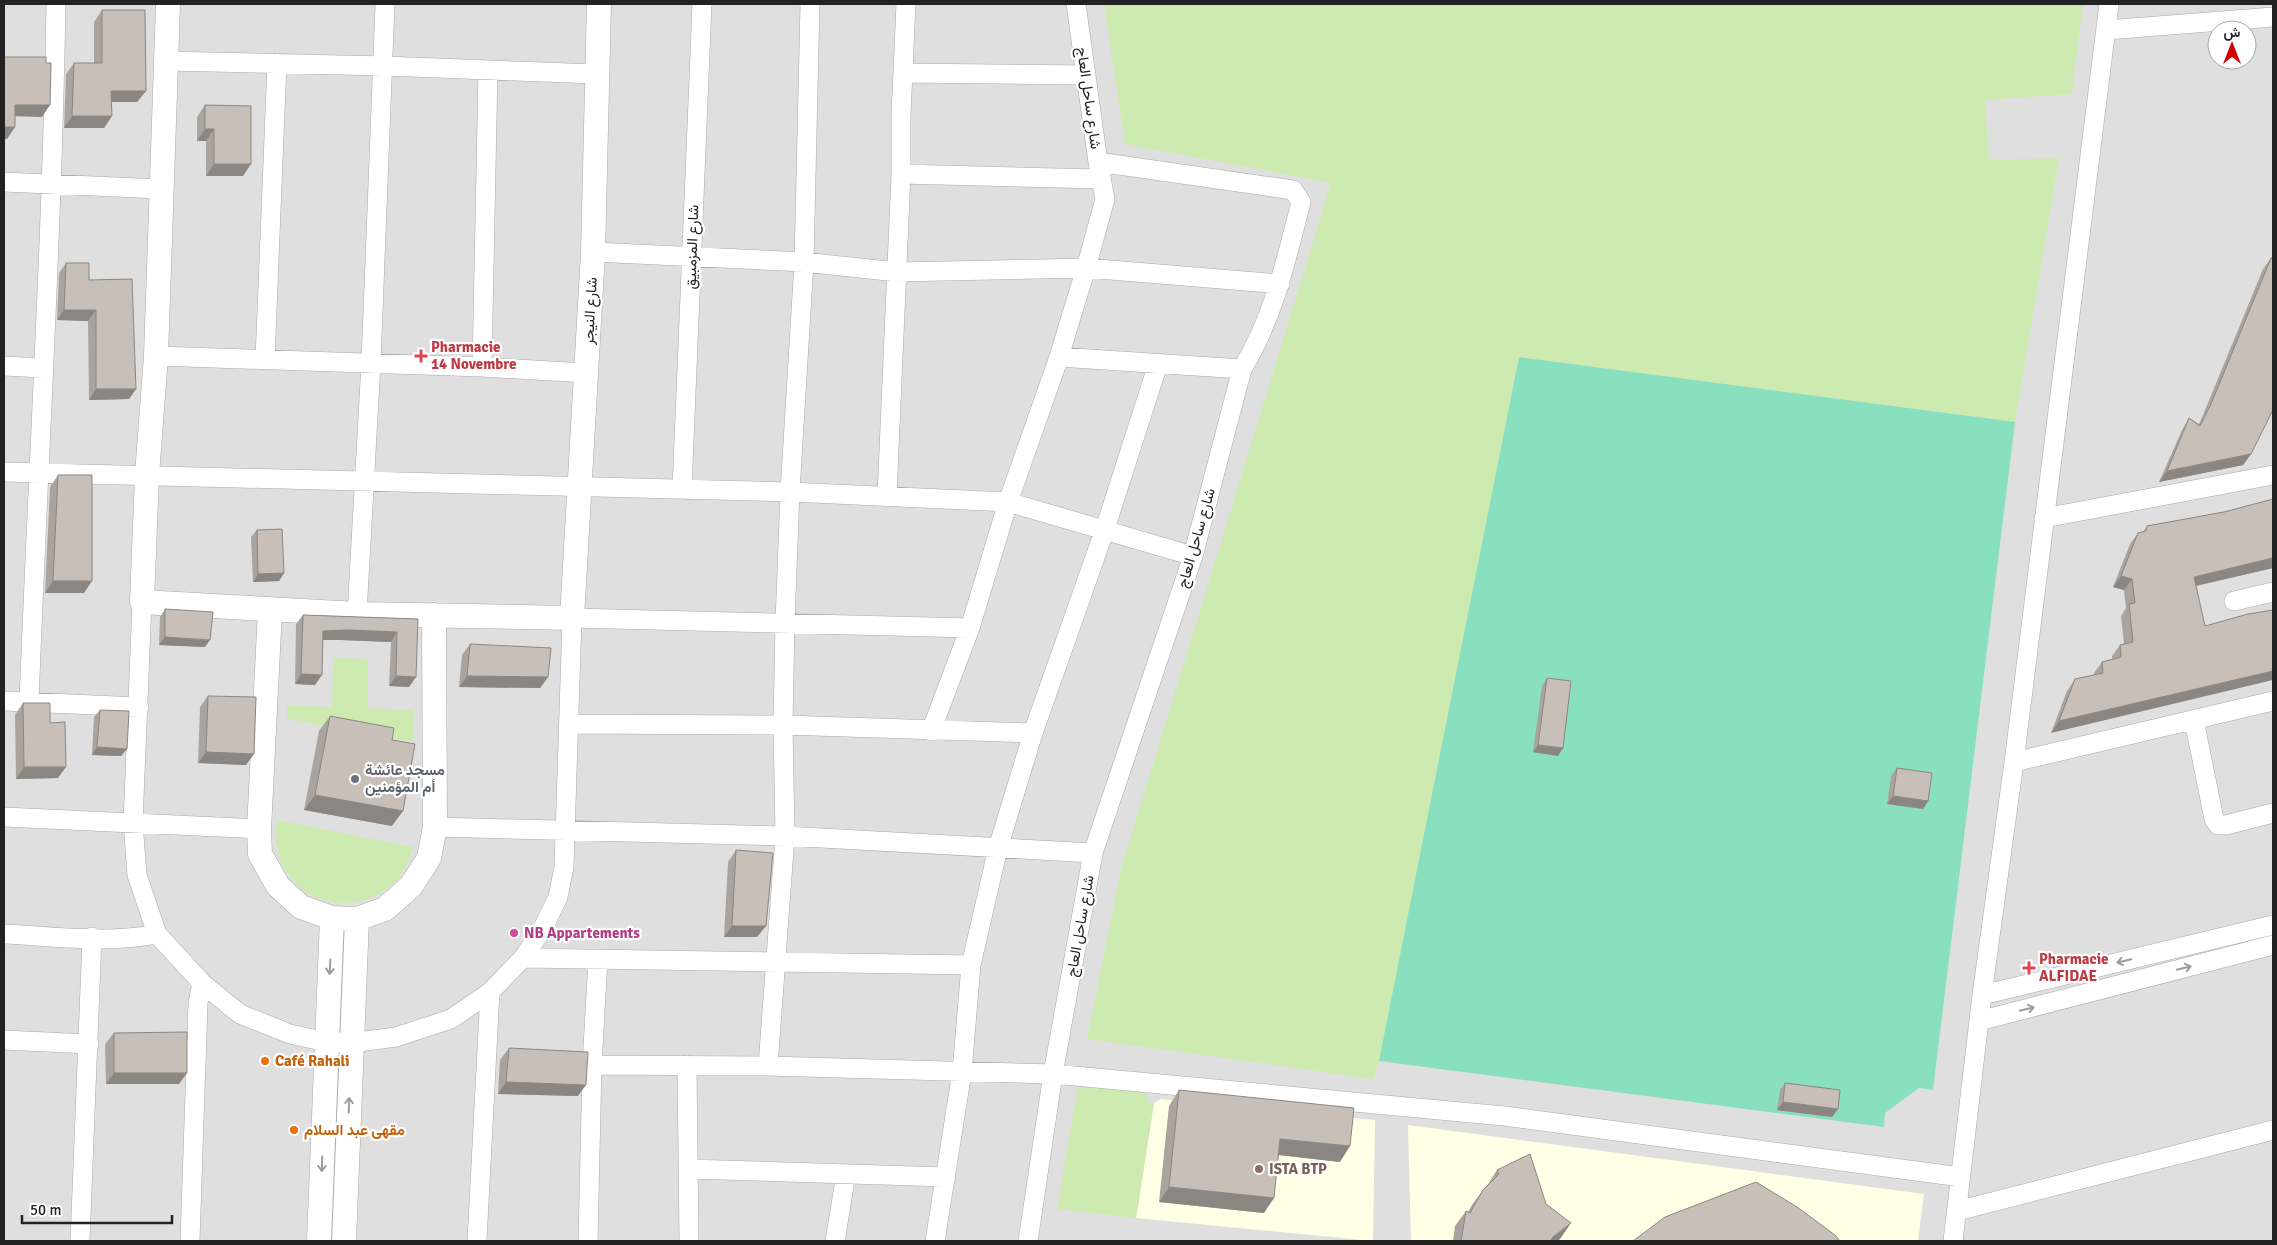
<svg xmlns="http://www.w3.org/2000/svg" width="2277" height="1245" font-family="Signika,Vazirmatn,sans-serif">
	<rect width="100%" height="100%" fill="#f2efe9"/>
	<path fill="#e0dfdf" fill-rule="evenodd" d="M4 4H2273V1241H4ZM2217 30H2247V60H2217Z"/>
	<path fill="#ffffe5" d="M1161 1099 1375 1120 1373 1241 1136 1218 1154 1103Z
		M1408 1125 1924 1194 1918 1241H1411Z"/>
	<path fill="#cdebb0" d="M1104 4H2083L2072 94 1985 100 1989 160 2059 158 2015 422 1519 357 1379 1061 1373 1079 1087 1039 1121 868 1331 183 1125 144Z
		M333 658 368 659V708L413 710V742L287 719V705L332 707Z
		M277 820 413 847C411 854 409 862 405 869 400 878 390 887 381 893 327 924 266 881 277 820Z
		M1078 1084 1148 1093V1102L1154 1103 1136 1218 1057 1209Z"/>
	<path fill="#88e0be" d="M1519 357 2015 422 1933 1090 1919 1088 1885 1113 1884 1127 1379 1061Z"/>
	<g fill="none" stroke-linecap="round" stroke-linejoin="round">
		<g stroke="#a9a9a9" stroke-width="20">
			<path id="minor" d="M2106 30 2273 17
				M165 61 384 66 596 74
				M903 73 1086 75
				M901 174 1100 179
				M4 182 161 189
				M593 252 804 262 897 272 1086 268 1280 284
				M156 356 482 367 586 373
				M1059 357 1242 369
				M265 360 277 63
				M4 366 43 368
				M482 367 488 70
				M4 472 790 492 1008 502 1193 556
				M682 490 702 4
				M887 496 901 174V115L906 4
				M2044 518 2273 475
				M2234 601 2273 592
				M142 602 133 823 137 875 157 934 202 983 240 1014 290 1034 326 1042 351 1043 396 1037 451 1019 490 992 523 958 542 930 558 897 564 867 572 618 970 628
				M357 614 371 363 385 4
				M4 701 139 707
				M29 702C38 469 52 237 56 4
				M2194 720 2214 819 2218 825H2226L2273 813
				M570 724 783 725 1033 733
				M931 731 970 628 1008 502 1059 357 1086 268 1105 199 1098 162
				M2014 762 2273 701
				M4 817 259 829
				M435 827 785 836 1093 853
				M4 934C53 936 108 944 157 934
				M523 958 971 965
				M1982 995 2273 925
				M1979 1021 2273 945
				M4 1040 89 1044
				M592 1065 768 1066 1053 1074 1504 1116 1961 1177
				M687 1065 689 1241
				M768 1066 785 836 783 725 785 622 790 492 804 262 810 4
				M688 1169 946 1177
				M1957 1211 2273 1130
				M80 1241 92 937
				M190 1241 198 1003 202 983
				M477 1241 490 992
				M588 1241 592 1065 598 959
				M835 1241 846 1174
				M935 1241 962 1072 971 965 998 848 1033 733 1105 529 1158 364
				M1028 1241 1053 1074 1093 853 1193 556 1242 369C1274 317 1286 260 1301 202L1293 190 1098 162 1076 4
				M1953 1241 1982 995 2014 762 2109 4"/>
		</g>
		<g stroke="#a9a9a9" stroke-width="25">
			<path id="tertiary" d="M168 4 156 356 147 475 142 602 357 614 572 618 593 252 599 4
				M270 610 259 829 260 854 278 886 301 907 332 918 357 919 385 909 411 886 429 858 435 827 434 615
				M319 1241 332 918
				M344 1241 357 919"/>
		</g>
		<use href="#minor" stroke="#fff" stroke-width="19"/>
		<use href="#tertiary" stroke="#fff" stroke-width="24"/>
	</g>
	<path fill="#aba49e" d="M102 10 146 91 137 102H112V116L104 128H64L66 74 74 63H94V22Z
		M205 105 243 176H206V141H197V117Z
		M2271 258 2251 454 2243 465 2159 482 2182 430 2189 418 2199 424 2203 415 2263 269Z
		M66 263 89 280 136 389 129 399 89 400 88 321 57 320 59 273Z
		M58 475 84 593H45L50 487Z
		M2273 499V568L2196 586 2051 733 2067 691 2075 679 2094 675V673L2102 662 2112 659V656L2120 645 2124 644 2121 616 2126 608 2124 590 2113 587 2130 544 2138 533 2143 532 2147 526 2224 512Z
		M257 530 284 573 279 581 253 582 251 537Z
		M165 609 205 647 159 645 160 617Z
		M303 615 418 619 409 687 389 686 391 642 341 640H323L315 685 295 684 296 624Z
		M470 644 548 677 540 688 459 687 462 655Z
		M1547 678 1563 748 1558 756 1533 752 1542 686Z
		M208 696 246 765 198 763 200 707Z
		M23 703 58 778 16 779 15 715Z
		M100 710 127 749 121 756 92 755 94 717Z
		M330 716 392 740V826L304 810 319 731Z
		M1897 768 1928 801 1923 809 1887 804 1891 776Z
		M736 850 757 937H724L728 862Z
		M114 1033 179 1084H106L105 1044Z
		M509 1048 578 1096 498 1094 500 1060Z
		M1785 1083 1838 1109 1832 1117 1777 1110 1780 1090Z
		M1179 1090 1340 1162 1279 1155 1264 1213 1159 1202 1169 1106Z
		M1497 1170 1546 1204 1560 1239 1557 1241H1453L1455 1226 1466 1211 1468 1212 1472 1205 1483 1190 1487 1186Z"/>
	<path fill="#8b8681" d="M111 91H146L137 102H103Z
		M15 105H50L42 117 7 116Z
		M72 116H112L104 128H64Z
		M4 127H15L7 139H4Z
		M205 129H214L206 141H197Z
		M214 164H251L243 176H206Z
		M64 310H96L88 321 57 320Z
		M96 389H136L129 399 89 400Z
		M2251 454 2243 465 2159 482 2167 471Z
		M2273 558V568L2186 588 2194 577Z
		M284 573 279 581 253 582 258 574Z
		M2121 576 2132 579 2124 590 2113 587Z
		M53 581H92L84 593H45Z
		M348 630 397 632 391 642 341 640H316L323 631Z
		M165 637 210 640 205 647 159 645Z
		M2273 671V680L2051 733 2059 721Z
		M301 674 322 675 315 685 295 684Z
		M396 676 416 677 409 687 389 686Z
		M467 676 548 677 540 688 459 687Z
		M1538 745 1563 748 1558 756 1533 752Z
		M97 747 127 749 121 756 92 755Z
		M206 752 254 754 246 765 198 763Z
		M24 767H66L58 778 16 779Z
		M315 795 403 811 392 826 304 810Z
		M1893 796 1928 801 1923 809 1887 804Z
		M732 926H766L757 937H724Z
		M114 1073H187L179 1084H106Z
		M506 1082 586 1085 578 1096 498 1094Z
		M1783 1102 1838 1109 1832 1117 1777 1110Z
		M1280 1139 1350 1146 1340 1162 1270 1154Z
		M1169 1187 1274 1198 1264 1213 1159 1202Z
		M1571 1223 1560 1239 1557 1241H1550L1553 1237Z"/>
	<path fill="#c7bfb8" stroke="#8b8681" d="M102 10H145L146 91H111L112 116H72L74 63H102Z
		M4 57H46V63H51L50 105H15V127H4Z
		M205 105 251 106V164H214V129H205Z
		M2273 257V409L2269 418 2251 454 2167 471 2189 418 2200 426 2211 404 2271 258Z
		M66 263H89V280L132 279 136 389H96V310H64Z
		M58 475H92V581H53Z
		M2273 499V558L2194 577 2205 626 2248 614 2273 610V671L2059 721 2075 679 2103 673 2102 662 2121 657 2120 645 2133 642 2129 604 2135 603 2132 579 2121 576 2138 533 2146 531 2147 526 2224 512Z
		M282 529 284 573 258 574 257 530Z
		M165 609 213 612 210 640 165 637Z
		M303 615 418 619 416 677 396 676 397 632 348 630 323 631 322 675 301 674Z
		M470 644 551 648 548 677 467 676Z
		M1547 678 1571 681 1563 748 1538 745Z
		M208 696 256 697 254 754 206 752Z
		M23 703H50V723L65 722 66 767H24Z
		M100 710 129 711 127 749 97 747Z
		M330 716 394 728 392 740 415 744 403 811 315 795Z
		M1897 768 1932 773 1928 801 1893 796Z
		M736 850 773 853 766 926H732Z
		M187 1032V1073H114V1033Z
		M509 1048 588 1052 586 1085 506 1082Z
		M1785 1083 1840 1090 1838 1109 1783 1102Z
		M1179 1090 1354 1108 1350 1146 1280 1139 1274 1198 1169 1187Z
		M1530 1154 1546 1204 1571 1223 1553 1237 1550 1241H1461L1466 1211 1470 1213 1483 1190 1499 1174 1497 1170Z
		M1756 1182 1797 1207 1835 1235 1840 1241H1633L1665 1217Z"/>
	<defs><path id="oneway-shaft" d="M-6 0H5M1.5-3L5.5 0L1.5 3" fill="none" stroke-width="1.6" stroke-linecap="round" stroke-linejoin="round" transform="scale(1.25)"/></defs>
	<g stroke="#9c9c9c">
		<use href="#oneway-shaft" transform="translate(2124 961) rotate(166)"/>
		<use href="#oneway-shaft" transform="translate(330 967) rotate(93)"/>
		<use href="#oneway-shaft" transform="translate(2184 968) rotate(-14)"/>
		<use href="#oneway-shaft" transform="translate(2027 1009) rotate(-14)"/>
		<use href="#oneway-shaft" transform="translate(349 1105) rotate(-88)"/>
		<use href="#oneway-shaft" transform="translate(322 1164) rotate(92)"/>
	</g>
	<g fill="#e0444e" stroke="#fff" stroke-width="2">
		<path d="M418.5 348.5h5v5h5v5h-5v5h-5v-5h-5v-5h5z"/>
		<path d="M2026.5 960.5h5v5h5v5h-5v5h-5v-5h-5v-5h5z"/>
	</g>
	<circle fill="#6b7280" stroke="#fff" stroke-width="2" cx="355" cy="779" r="5"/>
	<circle fill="#d1479c" stroke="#fff" stroke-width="2" cx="514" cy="933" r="5"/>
	<g fill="#e8710a" stroke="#fff" stroke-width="2">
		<circle cx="265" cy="1061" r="5"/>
		<circle cx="294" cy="1130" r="5"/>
	</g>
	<circle fill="#8d6e63" stroke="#fff" stroke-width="2" cx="1259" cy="1169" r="5"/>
	<g text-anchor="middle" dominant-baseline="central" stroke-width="4.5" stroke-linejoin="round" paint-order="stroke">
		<g font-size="15" fill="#222" stroke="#fff">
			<text transform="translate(1089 98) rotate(82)">شارع ساحل العاج</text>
			<text transform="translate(692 247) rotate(-88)">شارع المزمبيق</text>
			<text transform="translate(590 311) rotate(-87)">شارع النيجر</text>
			<text transform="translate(1196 538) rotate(-74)">شارع ساحل العاج</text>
			<text transform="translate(1080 926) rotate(-80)">شارع ساحل العاج</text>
		</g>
		<g font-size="15" font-weight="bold" fill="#be3a42" stroke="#fff" text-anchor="start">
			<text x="431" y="347">Pharmacie<tspan x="431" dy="17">14 Novembre</tspan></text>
			<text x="2039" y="959">Pharmacie<tspan x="2039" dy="17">ALFIDAE</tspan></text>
		</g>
		<g font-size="15" font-weight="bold" fill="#5b616d" stroke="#fff" text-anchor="start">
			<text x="365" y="770">مسجد عائشة<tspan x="365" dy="17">أم المؤمنين</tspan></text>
		</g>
		<g font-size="15" font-weight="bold" fill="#b23c85" stroke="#fff" text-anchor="start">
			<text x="524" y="933">NB Appartements</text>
		</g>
		<g font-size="15" font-weight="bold" fill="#c56008" stroke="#fff" text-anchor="start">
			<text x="275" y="1061">Café Rahali</text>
			<text x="304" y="1130">مقهى عبد السلام</text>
		</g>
		<g font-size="15" font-weight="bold" fill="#785e54" stroke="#fff" text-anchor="start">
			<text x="1269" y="1169">ISTA BTP</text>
		</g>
	</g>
	<rect width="2277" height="1245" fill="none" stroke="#222222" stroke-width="10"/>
	<g transform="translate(2232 45)"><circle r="24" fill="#ffffff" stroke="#a7a7a7"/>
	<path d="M0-4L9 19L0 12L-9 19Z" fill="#d40000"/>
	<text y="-8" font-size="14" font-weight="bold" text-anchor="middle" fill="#222222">ش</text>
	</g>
	<path d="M22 1215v8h150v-8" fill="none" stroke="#222222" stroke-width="2.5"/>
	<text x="30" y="1215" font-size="15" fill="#222222" stroke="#ffffff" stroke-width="4" paint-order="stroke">50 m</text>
</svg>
